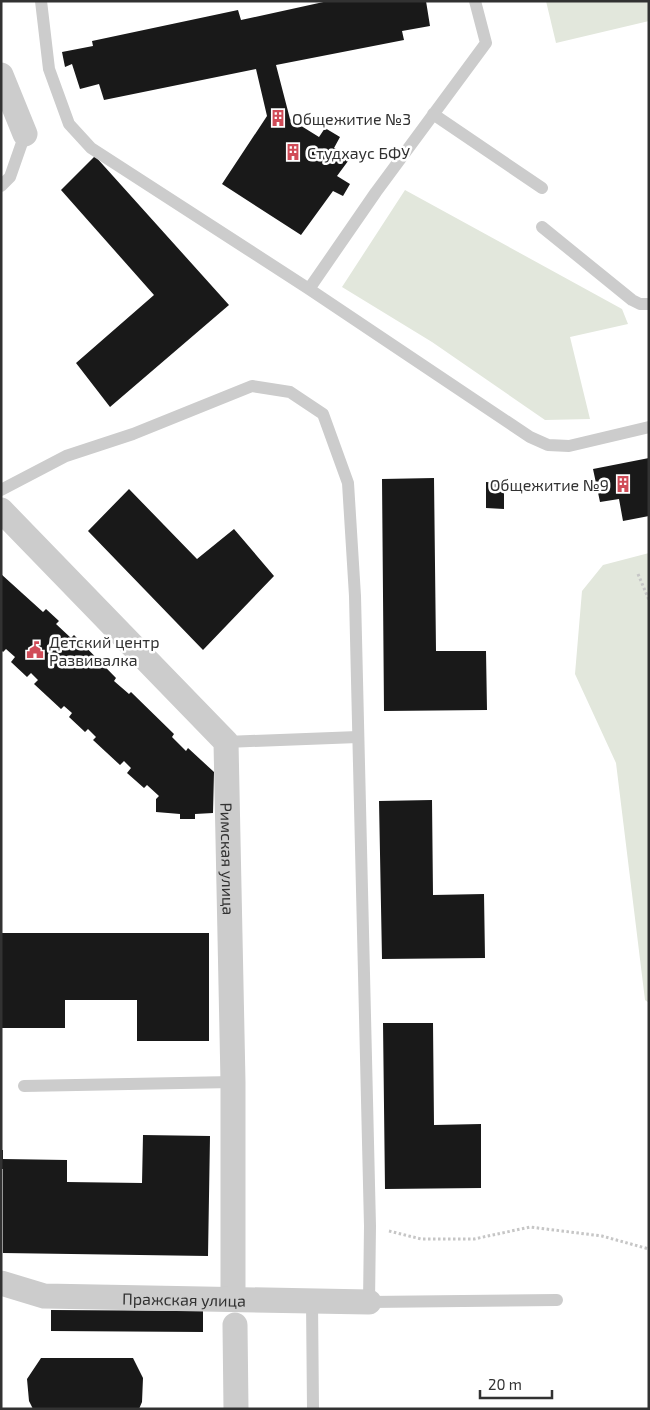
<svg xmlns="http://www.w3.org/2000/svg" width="650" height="1410" font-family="'Exo 2',sans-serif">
	<rect width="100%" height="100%" fill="#fff"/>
	<path fill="#e2e7dc" d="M546 1H649V21L556 43Z
		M405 190 622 309 628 324 570 337 590 419 545 420 432 342 342 287Z
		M649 553V1003L645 1000 616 763 575 674 582 591 603 565Z"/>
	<path fill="#191919" d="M328 1H426L430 26 402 31 404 40 276 65 290 119 319 137 325 128 340 137 334 148 351 157 337 176 350 184 343 196 333 191 301 235 222 184 267 116 256 69 104 100 99 84 80 89 72 64 65 67 62 52 93 46 92 41 238 10 241 20Z
		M95 156 229 305 110 407 76 363 154 295 61 190Z
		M649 458V516L623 521 619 499 600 502 593 469Z
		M434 478 436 651H486L487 710 384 711 382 479Z
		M486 482 504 483V509L486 508Z
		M129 489 197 559 234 529 274 576 203 650 88 531Z
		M1 574 43 612 46 609 59 621 56 624 71 638 74 635 116 678 114 681 129 694 131 692 174 734 172 737 186 751 188 748 214 772 213 813 195 814V819H180V814L156 812V799L159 796 147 785 144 788 127 773 131 768 124 761 120 765 93 740 96 737 88 729 85 732 69 717 72 713 64 706 61 709 34 684 38 680 31 673 27 677 11 662 15 657 6 649 3 652 1 650Z
		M432 800 433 895 484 894 485 958 382 959 379 801Z
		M1 933H209V1041H137V1000H65V1028H1Z
		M383 1023H433L434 1125 481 1124V1188L385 1189Z
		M143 1135 210 1136 208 1256 3 1253V1169H1V1150H3V1159L67 1160V1182L142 1183Z
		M51 1310 203 1311V1332L51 1331Z
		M41 1358H133L143 1378 142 1402 139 1409H33L29 1401 27 1379Z"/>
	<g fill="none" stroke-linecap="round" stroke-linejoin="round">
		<path stroke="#c6c6c6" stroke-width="3" stroke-dasharray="2.5 2.5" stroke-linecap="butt" d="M638 574 649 600
			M389 1231 421 1239H474L530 1227 602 1236 649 1249"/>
		<path stroke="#ccc" stroke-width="12" d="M41 1 49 69 69 124 91 148 309 289 530 437 548 445 569 446 649 427
			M433 114 542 188
			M1 186 10 177 25 134
			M542 227 632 300 640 304H649
			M309 289 376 192 486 43 475 1
			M1 490 66 456 133 434 252 386 290 392 323 414 348 483 355 596 370 1226 369 1302 557 1300
			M226 742 358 737
			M24 1086 233 1082
			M312 1301 313 1409"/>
		<g stroke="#ccc" stroke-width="25">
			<path d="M1 75 25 134"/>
			<path id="s1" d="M1 510 226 742 233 1082V1298"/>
			<path id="s2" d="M1 1283 44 1296 369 1302"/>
			<path d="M235 1325 236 1409"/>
		</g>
	</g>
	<defs>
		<g id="building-bare" transform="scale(1.35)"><path d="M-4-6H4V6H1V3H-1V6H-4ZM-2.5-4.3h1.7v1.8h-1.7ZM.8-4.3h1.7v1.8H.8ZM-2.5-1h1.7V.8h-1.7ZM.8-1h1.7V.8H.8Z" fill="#d04c58" stroke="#fff" stroke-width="2.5" paint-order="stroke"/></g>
		<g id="civic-bare" transform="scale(1.35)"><path d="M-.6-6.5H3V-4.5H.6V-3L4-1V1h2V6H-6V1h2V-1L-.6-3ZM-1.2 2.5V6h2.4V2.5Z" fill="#d04c58" stroke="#fff" stroke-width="2.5" paint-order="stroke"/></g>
	</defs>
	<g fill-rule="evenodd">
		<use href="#building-bare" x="278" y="118"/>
		<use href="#building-bare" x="293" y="152"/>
		<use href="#building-bare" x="623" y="484"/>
		<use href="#civic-bare" x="35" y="650"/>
	</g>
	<g text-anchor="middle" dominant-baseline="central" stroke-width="5" stroke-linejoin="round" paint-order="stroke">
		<g font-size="16" fill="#323232" stroke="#fff" text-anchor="start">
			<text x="292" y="118">Общежитие №3</text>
			<text x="307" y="152">Студхаус БФУ</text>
			<text x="609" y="484" text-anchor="end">Общежитие №9</text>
			<text x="49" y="641">Детский центр<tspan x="49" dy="18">Развивалка</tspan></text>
		</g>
		<g font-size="16" fill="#323232" stroke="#fff">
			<text stroke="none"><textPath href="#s1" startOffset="440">Римская улица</textPath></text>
			<text stroke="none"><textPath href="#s2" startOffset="185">Пражская улица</textPath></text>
		</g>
	</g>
	<rect width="650" height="1410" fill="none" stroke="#323232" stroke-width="5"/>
	<path d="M480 1390v8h72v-8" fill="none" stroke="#323232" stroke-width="2.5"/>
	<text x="488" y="1390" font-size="15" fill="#323232" stroke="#ffffff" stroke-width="4" paint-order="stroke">20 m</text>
</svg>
